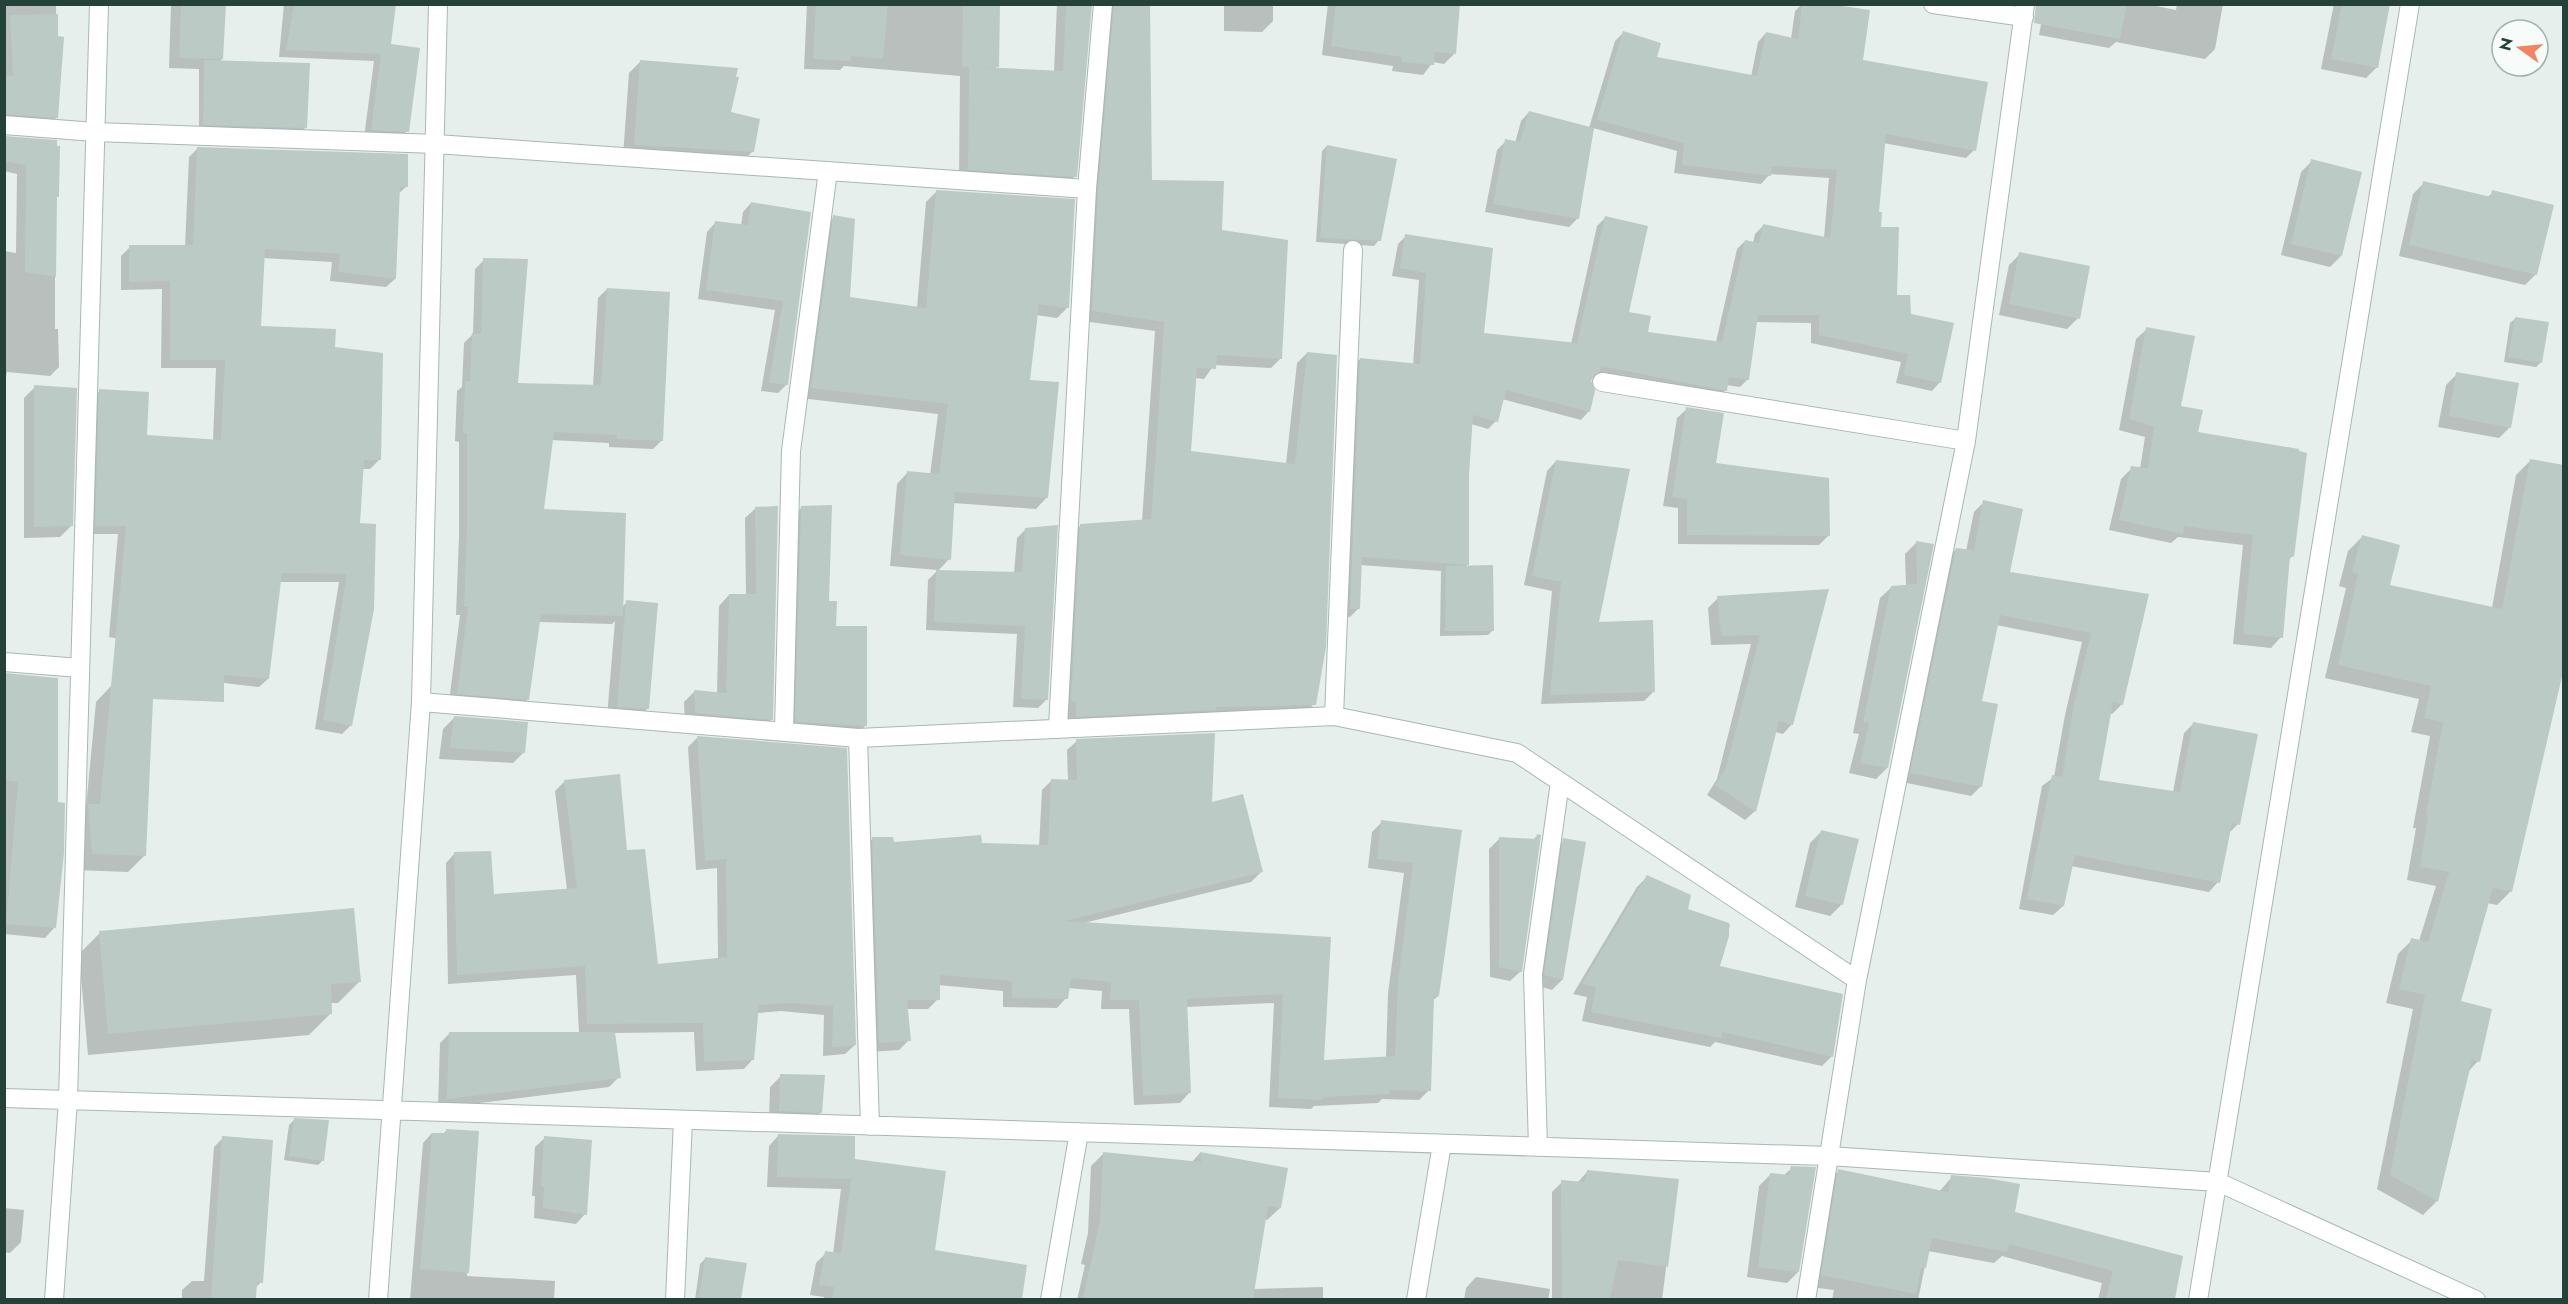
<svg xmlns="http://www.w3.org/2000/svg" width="2568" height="1304" font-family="Jost,sans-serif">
	<rect width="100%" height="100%" fill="#e6efeb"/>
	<path fill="#0003" d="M4 4H56L57 117 48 125 4 122Z
		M171 4H225L222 59 219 62 305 128 300 133 199 129V69L169 68Z
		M284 4H394L389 45 407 131 399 139 364 138 374 61 279 57Z
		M807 4H998L997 66 995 69 1054 72 1057 4H1090L1075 176 1065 186 959 179 960 76 844 66 840 70 804 69Z
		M1100 4H1149L1151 181 1221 231 1281 358 1271 368 1214 365 1204 379 1195 378 1190 453 1286 464 1297 363 1307 353 1314 704 1304 714 1067 726 1071 535 1081 525 1142 521 1155 331 1083 321Z
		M1224 4H1273V21L1262 32 1224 31Z
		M1328 4H1459L1454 54 1444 64 1433 62 1423 75 1392 71 1393 66 1322 55Z
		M1802 4H1817L1861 62 1974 150 1966 158 1883 143 1878 214 1896 297 1909 315 1940 382 1932 391 1896 383 1901 362 1811 343V323L1756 322 1748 379 1740 387 1726 385V390L1717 398 1595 374 1589 379V411L1581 420 1502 399 1496 421 1488 429 1471 424 1467 475 1468 564 1465 567 1493 630 1488 635 1440 636 1441 571 1360 565 1358 609 1350 617 1342 616 1352 368 1360 359 1413 365 1419 280 1392 276 1398 244 1406 236 1482 334 1571 344 1597 226 1605 218 1627 313 1646 333 1716 342 1737 249 1745 241 1753 243 1755 234 1763 226 1824 238 1829 178 1770 174 1761 184 1674 173 1677 151 1593 128 1578 218 1569 227 1485 212 1497 150 1506 141 1515 143 1521 121 1529 112 1589 128 1615 41 1623 33 1655 58 1751 77 1758 42 1766 33 1791 39 1795 11Z
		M2045 4H2146L2176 10 2177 4H2223L2215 49 2205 59 2116 42 2109 48 2039 35Z
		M2334 4H2389L2377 67 2366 78 2321 69Z
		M640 62 729 114 752 152 741 163 623 156 629 73Z
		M4 139 58 196 55 199V329H58L59 367 50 376 7 372 4 384V251L16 253 17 174 4 171Z
		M1327 146 1379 240 1374 246 1316 242 1322 151Z
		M198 148 406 187 398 194 395 279 386 287 330 281 332 262 263 258 260 327 334 348 379 460 370 469H362L351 725 342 734 315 729 339 582H280L268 679 259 687 190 679 194 652 109 637 118 534H87L91 399 100 391 145 436 213 441 216 368H161L162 289 121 290V256L130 247H185L189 157Z
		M2312 161 2341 256 2330 267 2281 255 2301 172Z
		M2424 183 2488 197 2493 192 2536 274 2525 285 2399 256 2413 194Z
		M937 191 1068 307 1057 318 1036 315 1028 381 1047 497 1036 509 953 503 949 559 937 572 1014 573 1017 538 1026 529 1047 699 1038 708 1013 707 1017 634 926 630 928 580 938 570 890 566 897 484 908 472 930 475 938 414 800 398 823 228 834 217 849 298 917 308 926 202Z
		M751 203 810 213 787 384 778 393 761 391 775 310 698 299 707 232 715 223 741 226 743 212Z
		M2020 254 2078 318 2067 329 1999 315 2009 265Z
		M484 260 516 384 593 387 598 298 607 289 662 440 653 449 609 447V443L551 440 543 511 622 607 627 602 647 709 636 720 607 717 615 621 612 624 538 622 528 699 519 708 449 702 460 615H456L459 536V442L455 441 457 391 462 387 464 343 473 334 475 269Z
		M2516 318 2541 362 2536 367 2504 362 2510 323Z
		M2147 329 2180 407 2197 433 2297 452 2292 556 2289 560 2281 637 2271 648 2233 644 2243 545 2178 537 2171 543 2109 530 2121 479 2132 468 2140 469 2145 437 2119 430 2136 339Z
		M2457 374 2510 427 2499 438 2438 427 2446 385Z
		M35 387 71 526 60 537 24 538V398Z
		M1687 409 1714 464 1829 535 1819 545 1678 544V508L1663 506 1677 418Z
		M1556 461 1597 623 1653 692 1644 701 1541 704 1552 591 1524 585 1547 471Z
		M2530 461 2511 891 2497 905 2487 903 2459 1002 2478 1061 2468 1072 2436 1202 2423 1215 2377 1189 2413 1009 2386 1003 2398 954 2412 940 2419 941 2436 886 2407 880 2416 828H2413L2430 736 2411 732 2419 699 2325 678 2346 588 2339 586 2348 551 2362 537 2388 587 2492 608 2516 475Z
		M1984 502 2008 573 2147 595 2122 704 2112 714 2109 713 2097 781 2173 792 2184 733 2194 723 2238 824 2228 834 2218 882 2209 892 2071 866 2063 906 2053 915 2019 909 2042 786 2054 777 2065 715 2082 642 1996 625 1980 702 1981 786 1971 796 1902 782 1947 559 1956 549 1966 551 1974 512Z
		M802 507 865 726 855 736 786 731 792 517Z
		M756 508 772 719 761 730 685 723 684 702 694 692 717 694 719 606 729 595H746L745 518Z
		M1916 543 1932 545 1887 768 1876 779 1849 773 1859 734 1853 733 1880 598 1892 587 1906 586 1905 554Z
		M1827 591 1792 724 1783 734 1775 732 1755 811 1745 820 1707 795 1717 779 1751 644 1711 645 1708 608 1718 598Z
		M4 675 55 927 45 938 4 934Z
		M112 685 144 856 128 872 76 870 72 822 86 808 96 702Z
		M454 718 524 752 513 763 439 759 443 729Z
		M697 738 855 1045 845 1054 823 1056 824 1015 781 1011 757 1013 753 1059 744 1069 696 1071 694 1032 614 1033 619 1077 609 1087 438 1108 440 1043 450 1033H579L576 975 448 984 446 863 455 853 492 896 567 890 555 791 564 782 619 775 625 852 656 966 718 959 717 868 696 870 688 747Z
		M1077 741 1211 804 1261 872 1251 882 1084 923 1329 938 1323 1062 1386 1058 1388 993 1404 873 1368 868 1372 832 1382 822 1460 831 1438 996 1432 1001 1429 1090 1419 1100 1382 1099 1378 1103 1314 1106 1311 1109 1269 1107 1274 1003 1186 1007 1189 1093 1180 1103 1134 1105 1129 1009H1101L1102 991 1068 988 1066 998 1057 1008 1003 1007V991L938 985V999L928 1009H906L909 1040 899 1050 869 1052 863 848 873 838 892 843 1039 847 1042 790 1052 780 1068 781 1067 750Z
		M1821 832 1841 905 1830 916 1795 907 1810 843Z
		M1537 836 1521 971 1510 981 1490 977 1489 849 1499 839 1533 840Z
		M1564 840 1584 844 1562 980 1552 990 1535 985 1554 850Z
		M1647 877 1686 910 1730 925 1718 967 1832 1056 1822 1066 1715 1042 1710 1047 1582 1021 1587 997 1573 994 1637 887Z
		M100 933 359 982 338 1003H330V1014L309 1035 88 1055 79 954Z
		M781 1076 821 1112 810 1123 769 1122 770 1087Z
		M294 1120 323 1160 318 1165 284 1160 289 1125Z
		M446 1131 478 1133 467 1276 555 1281 554 1300H410L423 1143 432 1133 443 1134Z
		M779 1135 853 1161 934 1251 1024 1266 1019 1300H824V1297L810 1295 816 1263 826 1253 833 1254 841 1189 767 1187 769 1146Z
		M223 1138 261 1282 255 1288V1300H173L182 1298V1290L192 1281H204L214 1147Z
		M545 1138 585 1214 576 1224 534 1218 535 1196H532L535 1147Z
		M1200 1153 1280 1208 1267 1220 1264 1219 1253 1289 1323 1287V1300H1191L1120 1295 1119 1300H1077L1085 1265 1081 1264 1088 1233 1091 1166 1103 1154 1191 1163Z
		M1792 1168 1798 1272 1787 1283 1747 1277 1759 1186 1770 1175 1783 1176Z
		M1839 1171 1939 1192 1952 1177 2013 1213 2181 1257 2174 1300H2098L2102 1283 2002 1256 1994 1263 1928 1251 1918 1300H1832L1834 1290 1810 1287 1827 1182Z
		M1587 1172 1677 1180 1662 1300H1552V1192L1562 1182 1577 1183Z
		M4 1208 24 1210 21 1242 10 1253 4 1252Z
		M705 1259 745 1265 740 1300H695L700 1264Z
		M1476 1277 1550 1289 1548 1300H1464L1466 1288Z"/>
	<path fill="#bbcac4" d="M181 4H226L223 59 179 58Z
		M294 4H396L391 44 420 48 409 132 371 130 381 54 286 50Z
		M816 4H888L883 59 851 56V61L813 59Z
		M963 4H1000L999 67H981L1063 71 1066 4H1092L1077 177 968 170 969 67 962 66Z
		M1114 4H1150L1152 180 1224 181 1222 230 1288 240 1282 359 1217 355 1216 369 1197 368 1191 451 1295 464 1307 352 1337 355 1326 647 1316 705 1216 707V710L1076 717V701H1071L1080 524 1151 519 1158 422 1164 322 1092 311 1098 190Z
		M1336 4H1460L1456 54 1435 52 1434 65 1402 62V57L1331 46Z
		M1802 4H1828L1870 10 1863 60 1988 82 1976 151 1886 134 1879 212H1882L1881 227H1899L1897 295H1910L1911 314 1954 323 1941 383 1904 375 1908 354 1819 335V315H1758L1749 380 1729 377 1727 391 1601 366 1600 371 1591 380 1595 391 1590 412 1506 390 1498 422 1473 415 1469 475V565L1362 557 1360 609H1350L1360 358 1420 364 1426 273 1400 268 1405 234 1493 248 1484 333 1577 343 1605 216 1648 226 1629 312 1651 316 1648 332 1722 342 1745 240 1759 243 1763 224 1830 238 1837 170 1772 166 1771 176 1682 165 1684 143 1597 120 1623 31 1661 43 1657 57 1757 76 1766 32 1798 39Z
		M2036 4H2127L2120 39 2034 23Z
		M2342 4H2390L2378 68 2331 59Z
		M58 14V36L64 37 58 118 4 114V75L13 76 10 15Z
		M204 60 310 63 307 128 203 125Z
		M640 60 738 68 736 77H739L731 112 760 119 754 152 634 145Z
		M1529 111 1594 128 1579 219 1493 204 1505 139 1520 142Z
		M4 136 57 140V146H60L59 197H57L56 277 25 272 26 165 4 161Z
		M1327 145 1397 159 1381 241 1320 238Z
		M197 147 408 154V187H400L396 279 338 272 340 254 265 249 261 326 336 329 335 347 383 353 381 460H364L360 523 376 524 374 609 352 726 323 720 347 574 282 573 269 679 224 675V702L153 699 146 856 92 854 88 804H100L126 526H95L99 389 149 392 147 435 221 440 225 360H170V281L129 282V245H193Z
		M2311 159 2362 172 2342 256 2291 244Z
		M2423 181 2491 197 2492 190 2554 205 2537 275 2409 245Z
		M936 190 1075 199 1069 308 1039 304 1030 380 1059 382 1048 498 955 492 951 560 900 555 907 471 939 474 948 404 811 388 833 215 855 219 850 297 926 308Z
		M751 202 811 212 788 385 769 383 783 301 706 290 715 221 748 225Z
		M2019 252 2090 266 2080 319 2009 304Z
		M483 258 528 259 518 383 601 385 607 288 670 292 663 441 617 439V435L554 432 544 509 626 513 623 616 541 614 529 700 457 694 468 607H464L467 526V433H463L465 381H470L472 333 481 334Z
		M2515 317 2549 322 2542 363 2508 357Z
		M2146 327 2195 336 2181 406 2203 410 2198 432 2299 449V451L2307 453 2294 557 2290 556 2283 638 2243 634 2253 535 2184 526 2183 534 2119 520 2131 466 2148 468 2154 427 2129 419Z
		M2456 372 2519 383 2511 428 2449 416Z
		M34 385 77 388 73 526 34 527Z
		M1686 407 1724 413 1716 463 1829 478 1830 536 1687 535V499L1672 497Z
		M2530 459 2564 465V668L2512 892 2493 888 2461 1001 2492 1009 2480 1062 2472 1060 2438 1202 2390 1175 2425 995 2399 989 2411 938 2428 942 2449 872 2420 867 2428 815 2426 814 2443 722 2424 718 2431 686 2338 665 2358 574 2352 572 2362 535 2400 545 2390 585 2502 609Z
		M1556 460 1630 469 1599 622 1653 620 1655 692 1550 695 1561 582 1532 576Z
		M1983 500 2023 509 2010 572 2149 594 2123 705 2113 702 2099 780 2180 792 2193 722 2258 734 2240 825 2232 823 2220 883 2075 855 2064 906 2027 899 2052 775 2062 777 2074 704 2091 633 2000 615 1982 701 1998 704 1982 787 1910 773 1956 548 1974 550Z
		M832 505 829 601H837L836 626H867V726L795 722 801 506Z
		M778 506 773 720 695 713 694 690 726 693 729 594H756L755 507Z
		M1058 525 1048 700 1021 699 1025 626 934 622 936 570 1022 572 1025 528Z
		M1916 541 1934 544 1888 768 1860 763 1869 723 1863 722 1891 586 1917 584Z
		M1493 565 1494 631H1445L1446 566Z
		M1829 589 1793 725 1779 721 1756 812 1715 785 1726 768 1760 635 1721 636 1717 596Z
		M626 600 658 603 649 709 617 707Z
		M4 673 58 678V802L65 803 64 853 56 928 6 924 18 782 4 780Z
		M454 716 528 722 525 753 450 748Z
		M1215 733 1212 802 1243 794 1263 872 1065 921 1331 937 1324 1060 1395 1056 1398 982 1413 863 1377 859 1381 820 1462 830 1439 996H1434L1431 1091 1389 1090V1094L1323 1097 1322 1100 1278 1098 1283 994 1187 999 1191 1093 1143 1096 1139 1000H1110L1111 982 1071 978 1068 999 1012 998V981L940 975V1000H907L911 1041 879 1043 872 837H893L894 842 981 835 982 843 1048 845 1051 779 1077 780 1076 739Z
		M697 736 847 748 856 1045 832 1047 833 1006 791 1003 759 1005 754 1060 704 1062 703 1023 587 1024 585 966 457 975 454 852 491 851 494 894 577 888 564 780 620 774 627 850 645 849 658 964 727 957 726 859 705 861Z
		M1821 830 1859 839 1843 905 1805 896Z
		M1537 834 1541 835 1522 972 1499 967V837L1536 839Z
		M1563 838 1586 842 1563 980 1544 975Z
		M1647 875 1691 895 1688 909 1729 923V936L1720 966 1843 994 1833 1057 1722 1032 1721 1038 1591 1012 1596 987 1582 984Z
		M354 908 361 982 331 984 332 1014 108 1034 99 931Z
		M449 1032H615L621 1078 447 1099Z
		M780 1074 825 1075 822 1113 779 1111Z
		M294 1118 329 1120 324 1161 289 1156Z
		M446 1129 479 1131 469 1273 420 1269 432 1133H446Z
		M778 1134 855 1136V1159L946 1171 935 1250 1027 1265 1022 1299H832L834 1287 819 1285 825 1251 841 1253 851 1179 777 1177Z
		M222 1136 273 1140 263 1283 257 1282 256 1299H211Z
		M544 1136 592 1140 587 1215 543 1208 544 1187H541Z
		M1103 1152 1201 1162 1200 1152 1288 1168 1281 1208 1268 1206 1253 1299H1083L1100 1220Z
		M1791 1166 1816 1167 1799 1272 1758 1267 1770 1173 1789 1175Z
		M1838 1169 1948 1192 1951 1175 1987 1178 2020 1184 2015 1212 2183 1256 2175 1299H2106L2113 1271 2009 1244 2007 1252 1932 1238 1926 1268H1921L1916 1294 1821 1275Z
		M1587 1170 1679 1179 1668 1267 1618 1260 1610 1299H1562L1561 1180 1585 1182Z
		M705 1257 747 1263 741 1299H699Z"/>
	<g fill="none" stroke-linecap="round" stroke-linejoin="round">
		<g stroke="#a8b8b2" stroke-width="20">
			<path id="street" d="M1933 4 2024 17
				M4 125 95 132 436 144 1087 189 1058 727
				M1087 189 1103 4
				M1602 382 1966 441
				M4 662 80 668
				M421 702 858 738 1334 716 1517 753 1857 980
				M1334 716 1353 250
				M784 730 791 451 828 171
				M858 738 870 1126
				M4 1098 1829 1156 2218 1182 2476 1300
				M1538 1147 1533 974 1560 782
				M54 1300 68 1100 99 4
				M378 1300 421 702 438 4
				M675 1300 683 1120
				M1050 1300 1079 1132
				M1416 1300 1442 1144
				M1806 1300 1857 980 1966 441 2025 4
				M2198 1300 2410 4"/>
		</g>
		<use href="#street" stroke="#fff" stroke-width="18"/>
	</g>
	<rect width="2568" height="1304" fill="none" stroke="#24423a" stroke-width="12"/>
	<g transform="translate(2520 48) rotate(285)"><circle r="28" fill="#f7fbf9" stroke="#a3b1ad" stroke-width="1.5"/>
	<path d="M0-4.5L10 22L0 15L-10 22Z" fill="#f4845f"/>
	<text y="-9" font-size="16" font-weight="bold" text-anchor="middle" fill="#24423a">N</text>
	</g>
</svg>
